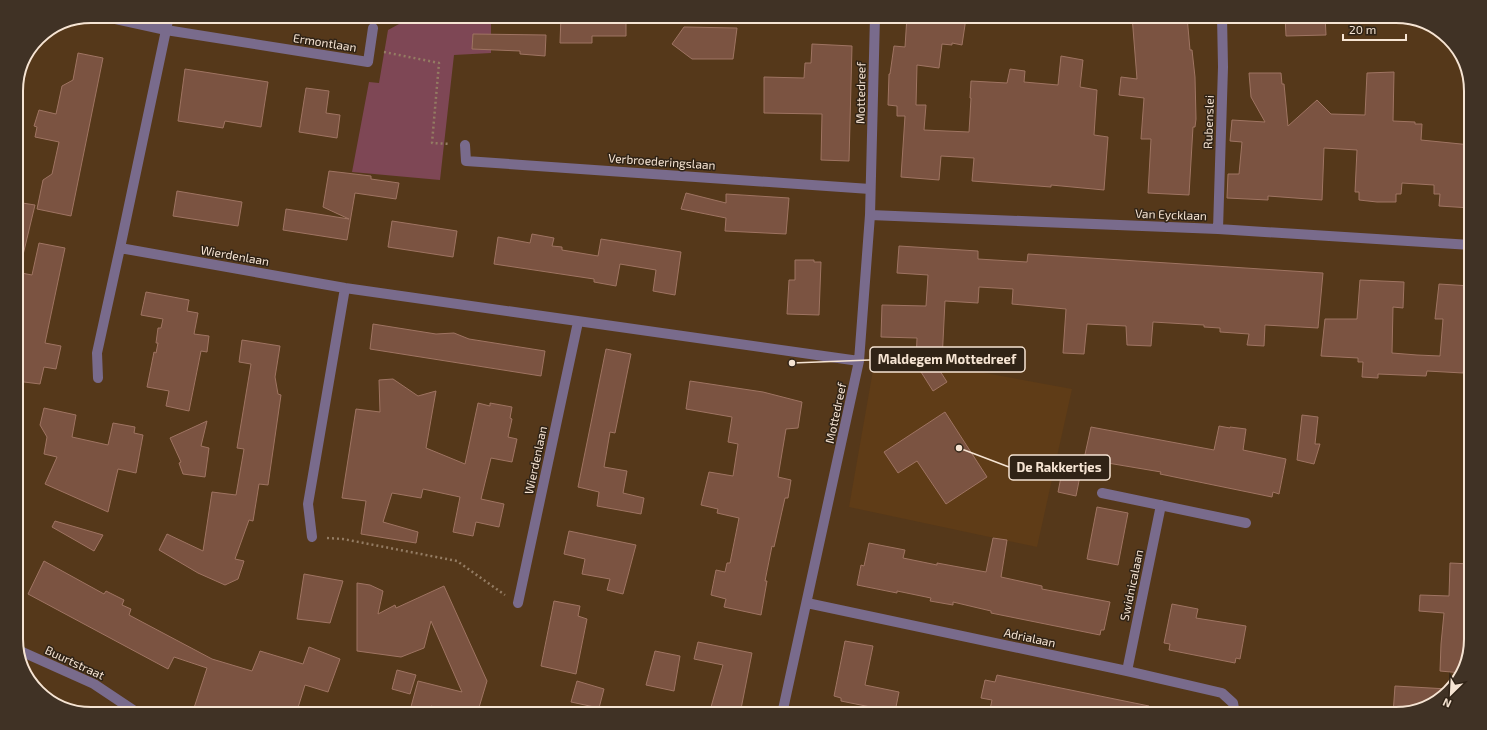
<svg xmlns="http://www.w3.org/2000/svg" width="1487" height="730" font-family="'Exo 2',sans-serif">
	<rect width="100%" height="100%" fill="#55381a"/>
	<path fill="#5f3c17" d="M876 353 1072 389 1037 547 849 507Z"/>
	<path fill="#7e4755" d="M414 16H491V53L454 55 440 180 352 172 369 82 379 83 388 30Z"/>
	<path fill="#7b5341" stroke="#9f7462" d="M561 16H626V36H592V43H560Z
		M907 16H947L966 18 962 45 952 43V45L942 44 939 68 917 65 916 105H926L924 130 969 132 971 98H970L971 81 1007 83 1010 69 1025 71 1024 82 1058 85 1061 56 1083 60 1080 87 1097 90 1094 135 1108 137 1104 190 1051 185V187L972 181 974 158 941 156 939 180 901 177 905 116H897V106L888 105 889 74H890L894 46 905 47Z
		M1132 16H1187L1190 50H1192L1195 77 1196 119 1195 127H1193L1189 195 1148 193 1151 139H1141L1144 98 1119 95 1121 77 1137 79Z
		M1285 16H1325L1326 35 1286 36Z
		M684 27 737 28 733 59H692L672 44Z
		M473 34 546 35 545 56 520 54V51L472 49Z
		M812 44 852 46 849 161 821 160 822 114 764 113V77L804 78 805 63H811Z
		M78 53 103 58 71 216 37 209 43 180 52 174 59 142 35 137 37 127 34 126 39 110 56 114 62 86 73 80Z
		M185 69 268 82 261 127 225 121 223 128 178 121Z
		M1394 72 1393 121 1415 122V124H1422L1421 140 1471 145V208L1439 206 1440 194H1434V185L1402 183 1401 194H1396V202H1377L1359 200V192H1355L1357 150 1324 148 1322 200 1268 196V200L1227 198 1228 174H1239L1242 142 1230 141 1232 120 1265 122 1251 97 1249 73H1281L1282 84H1284L1288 126 1317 100 1331 114 1365 115 1367 73Z
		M306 88 329 91 326 113 340 115 337 138 299 132Z
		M329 171 371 176V179L399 183 396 199 355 193 347 240 283 230 286 209 349 219 323 207Z
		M177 191 242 202 238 226 173 216Z
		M686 193 726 203V194L789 198 786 234 725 231 726 218 681 209Z
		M16 202 35 205 23 255 16 254Z
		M392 221 457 231 453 257 388 247Z
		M532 234 554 238 552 246 562 247V250L598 256 601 239 681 252 675 295 653 291 656 270 620 264 616 286 594 282V279L494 264 498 237 530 243Z
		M39 243 65 248 45 343 61 346 56 369 44 367 40 384 16 381V272L32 275Z
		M899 246 978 251V259L1027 262 1028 254 1323 273 1318 328 1265 325 1264 346 1247 345 1249 334 1220 332V328L1204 327V325L1153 322 1151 346 1127 345 1126 326 1087 324 1084 354 1063 353 1066 309 1012 304 1013 289 979 287 978 303 945 301 942 361 933 360 947 382 933 391 916 364 917 338 881 337 882 305 926 306 928 275 897 273Z
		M795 260H814V262H821L819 315 787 314 789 280H795Z
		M1360 280 1404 282 1403 308 1393 307 1392 353 1417 355 1440 356 1443 319H1435L1439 284 1471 286V329H1467L1465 367H1464L1463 373 1427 371 1426 376 1378 374V378L1362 377 1363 362H1358V358L1321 356 1325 319H1357Z
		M146 292 189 300 187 311 198 313 194 334 209 336 207 352 201 351 189 411 166 406 169 391 147 387 154 352 156 353 158 343H156L158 328H161L163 319 141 315Z
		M373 324 436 334 454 333 469 339 545 351 541 376 370 349Z
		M242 340 280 346 275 377 278 394 281 395 268 485 259 484 253 521 249 520 235 559 244 561 238 579 225 585 198 573 159 550 167 534 203 551 212 492 236 495 244 449 237 448 251 364 239 362Z
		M606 349 631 354 615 433 610 432 604 467 627 471 623 493 644 498 641 514 597 506 599 492 578 487Z
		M393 379 418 396 436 391 426 448 465 464 478 403 490 406V403L512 407 510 418 512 419 508 437 517 439 512 462 491 458 481 499 504 504 499 527 476 522 473 536 453 532 460 497 423 489 421 498 392 493 383 522 418 532 416 543 361 534 366 501 342 498 356 409 380 412 379 380Z
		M690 381 763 392 802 402 798 428 786 429 778 477 791 480 788 498H785L774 547 772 546 765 581H767L761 615 724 607 726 599 711 595 716 570 725 572 727 563H730L739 518 717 513 718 509 701 505 709 472 733 476 738 444 728 442 732 417 686 409Z
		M44 408 76 415 72 437 108 445 113 423 135 427 134 433 143 435 136 473 118 469 108 512 45 484 57 457 44 454 47 437 40 425Z
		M945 412 987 477 946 504 917 461 898 473 884 452Z
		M1302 415 1318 417 1315 444H1320L1314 464 1297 460Z
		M207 421 201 446 209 448 205 477 183 474 179 463 181 462 170 438Z
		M1219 426 1230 428V427L1246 429 1243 450 1286 459 1279 494 1273 492 1272 497 1160 474 1161 472 1084 459 1091 427 1214 450Z
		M1062 472 1080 476 1076 496 1058 492Z
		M1097 507 1128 513 1118 565 1087 559Z
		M55 521 103 535 94 551 52 527Z
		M569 531 636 545 623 594 607 590 610 579 582 574 585 559 564 554Z
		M993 538 1007 540 1001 577 1042 586V589L1110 602 1104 630H1101L1100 635 991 613V611L953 602V605L930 601 931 598 897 591V593L857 585 861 565 864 566 869 543 905 550 903 558 937 565V563L986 572Z
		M44 561 104 594 106 591 124 600 122 605 131 609 129 615 212 659 252 671 260 651 303 664 309 647 340 659 328 692 305 685 296 714H192L207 668 174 657 168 669 28 594Z
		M1450 563 1471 564V639L1462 673 1440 671 1441 644 1444 613 1419 611 1420 595 1449 596Z
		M304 574 343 581 330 623 297 619Z
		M357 583 370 585 383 591 378 614 395 605 396 608 444 586 487 681 477 714H459L431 706 429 714H409L418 681 462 692 431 621 424 648 401 657 357 651Z
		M554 601 580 606 578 616 587 619 576 674 541 666Z
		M1172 604 1198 609 1196 618 1246 626 1240 659 1236 658 1235 663 1169 650 1170 644 1164 643Z
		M845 641 873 646 865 685 899 692 895 712 841 701V698L834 696Z
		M698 642 752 653 740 714H709L723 665 694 659Z
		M655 651 680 656 674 691 646 685Z
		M397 670 416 675 410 694 392 689Z
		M997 675 1149 706 1148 714H1033L1011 709 1010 714H989L992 700 981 698 985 680 995 682Z
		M577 681 604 689 599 708 571 702Z
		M1395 686 1448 689 1437 701 1393 714Z"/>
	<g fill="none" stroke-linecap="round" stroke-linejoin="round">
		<path stroke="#947c63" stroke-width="2.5" stroke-dasharray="2 3" stroke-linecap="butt" d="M386 21 394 16
			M384 52 439 63 432 143 450 144
			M327 538 343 539 457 561 505 595"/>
		<path stroke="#796b8c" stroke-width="10" d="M102 16 166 30 368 62 373 28
			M169 16 120 248 345 288 859 361
			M465 145 466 161 870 189
			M870 215 1218 229 1471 245
			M1218 229 1223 67 1222 16
			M98 378 97 353 120 248
			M1102 493 1246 523
			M312 537 308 504 345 288
			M518 603 578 322
			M807 603 1127 671 1222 693 1233 703 1235 714
			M18 650 94 684 139 714
			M1127 671 1161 505
			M782 714 859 361 870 215 875 16"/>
	</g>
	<g text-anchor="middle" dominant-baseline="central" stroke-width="3" stroke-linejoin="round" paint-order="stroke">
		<g font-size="12" fill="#f6e4d3" stroke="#302316">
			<text transform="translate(325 42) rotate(9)">Ermontlaan</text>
			<text transform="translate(860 93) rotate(-89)">Mottedreef</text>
			<text transform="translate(1208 122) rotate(-88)">Rubenslei</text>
			<text transform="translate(662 161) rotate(4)">Verbroederingslaan</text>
			<text transform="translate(1171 214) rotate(2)">Van Eycklaan</text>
			<text transform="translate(235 255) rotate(10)">Wierdenlaan</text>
			<text transform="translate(835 413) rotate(-78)">Mottedreef</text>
			<text transform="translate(535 460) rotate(-78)">Wierdenlaan</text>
			<text transform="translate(1131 585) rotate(-78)">Swidnicalaan</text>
			<text transform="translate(1030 637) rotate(12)">Adrialaan</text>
			<text transform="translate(75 662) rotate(25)">Buurtstraat</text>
		</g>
	</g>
	<path d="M0 0H1487V730H0ZM91 23H1396A68 68 0 0 1 1464 91V639A68 68 0 0 1 1396 707H91A68 68 0 0 1 23 639V91A68 68 0 0 1 91 23Z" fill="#403225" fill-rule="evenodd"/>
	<path fill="none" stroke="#f6e4d3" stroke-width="2" d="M91 23H1396A68 68 0 0 1 1464 91V639A68 68 0 0 1 1396 707H91A68 68 0 0 1 23 639V91A68 68 0 0 1 91 23Z"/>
	<path fill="none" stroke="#f6e4d3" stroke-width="1.5" d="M792 363L870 360M959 448L1009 467"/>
	<g fill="#f6e4d3" stroke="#302316" stroke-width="1.5">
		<circle cx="792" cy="363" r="4"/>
		<circle cx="959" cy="448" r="4"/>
	</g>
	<g fill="#302316" stroke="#f6e4d3" stroke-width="1.5">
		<rect x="870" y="347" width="155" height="25" rx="4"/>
		<rect x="1009" y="455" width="101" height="25" rx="4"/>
	</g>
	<g font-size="13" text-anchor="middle" font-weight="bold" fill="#f6e4d3">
		<text x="947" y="364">Maldegem Mottedreef</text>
		<text x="1059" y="472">De Rakkertjes</text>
	</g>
	<g transform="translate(1451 694) rotate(204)" stroke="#302316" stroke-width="3" paint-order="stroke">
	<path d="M0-3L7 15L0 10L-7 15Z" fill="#f6e4d3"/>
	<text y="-6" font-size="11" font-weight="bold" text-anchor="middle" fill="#f6e4d3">N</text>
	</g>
	<path d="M1343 34v6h63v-6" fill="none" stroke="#f6e4d3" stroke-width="2"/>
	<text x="1349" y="34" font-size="12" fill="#f6e4d3" stroke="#302316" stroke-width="3" paint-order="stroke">20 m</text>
</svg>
